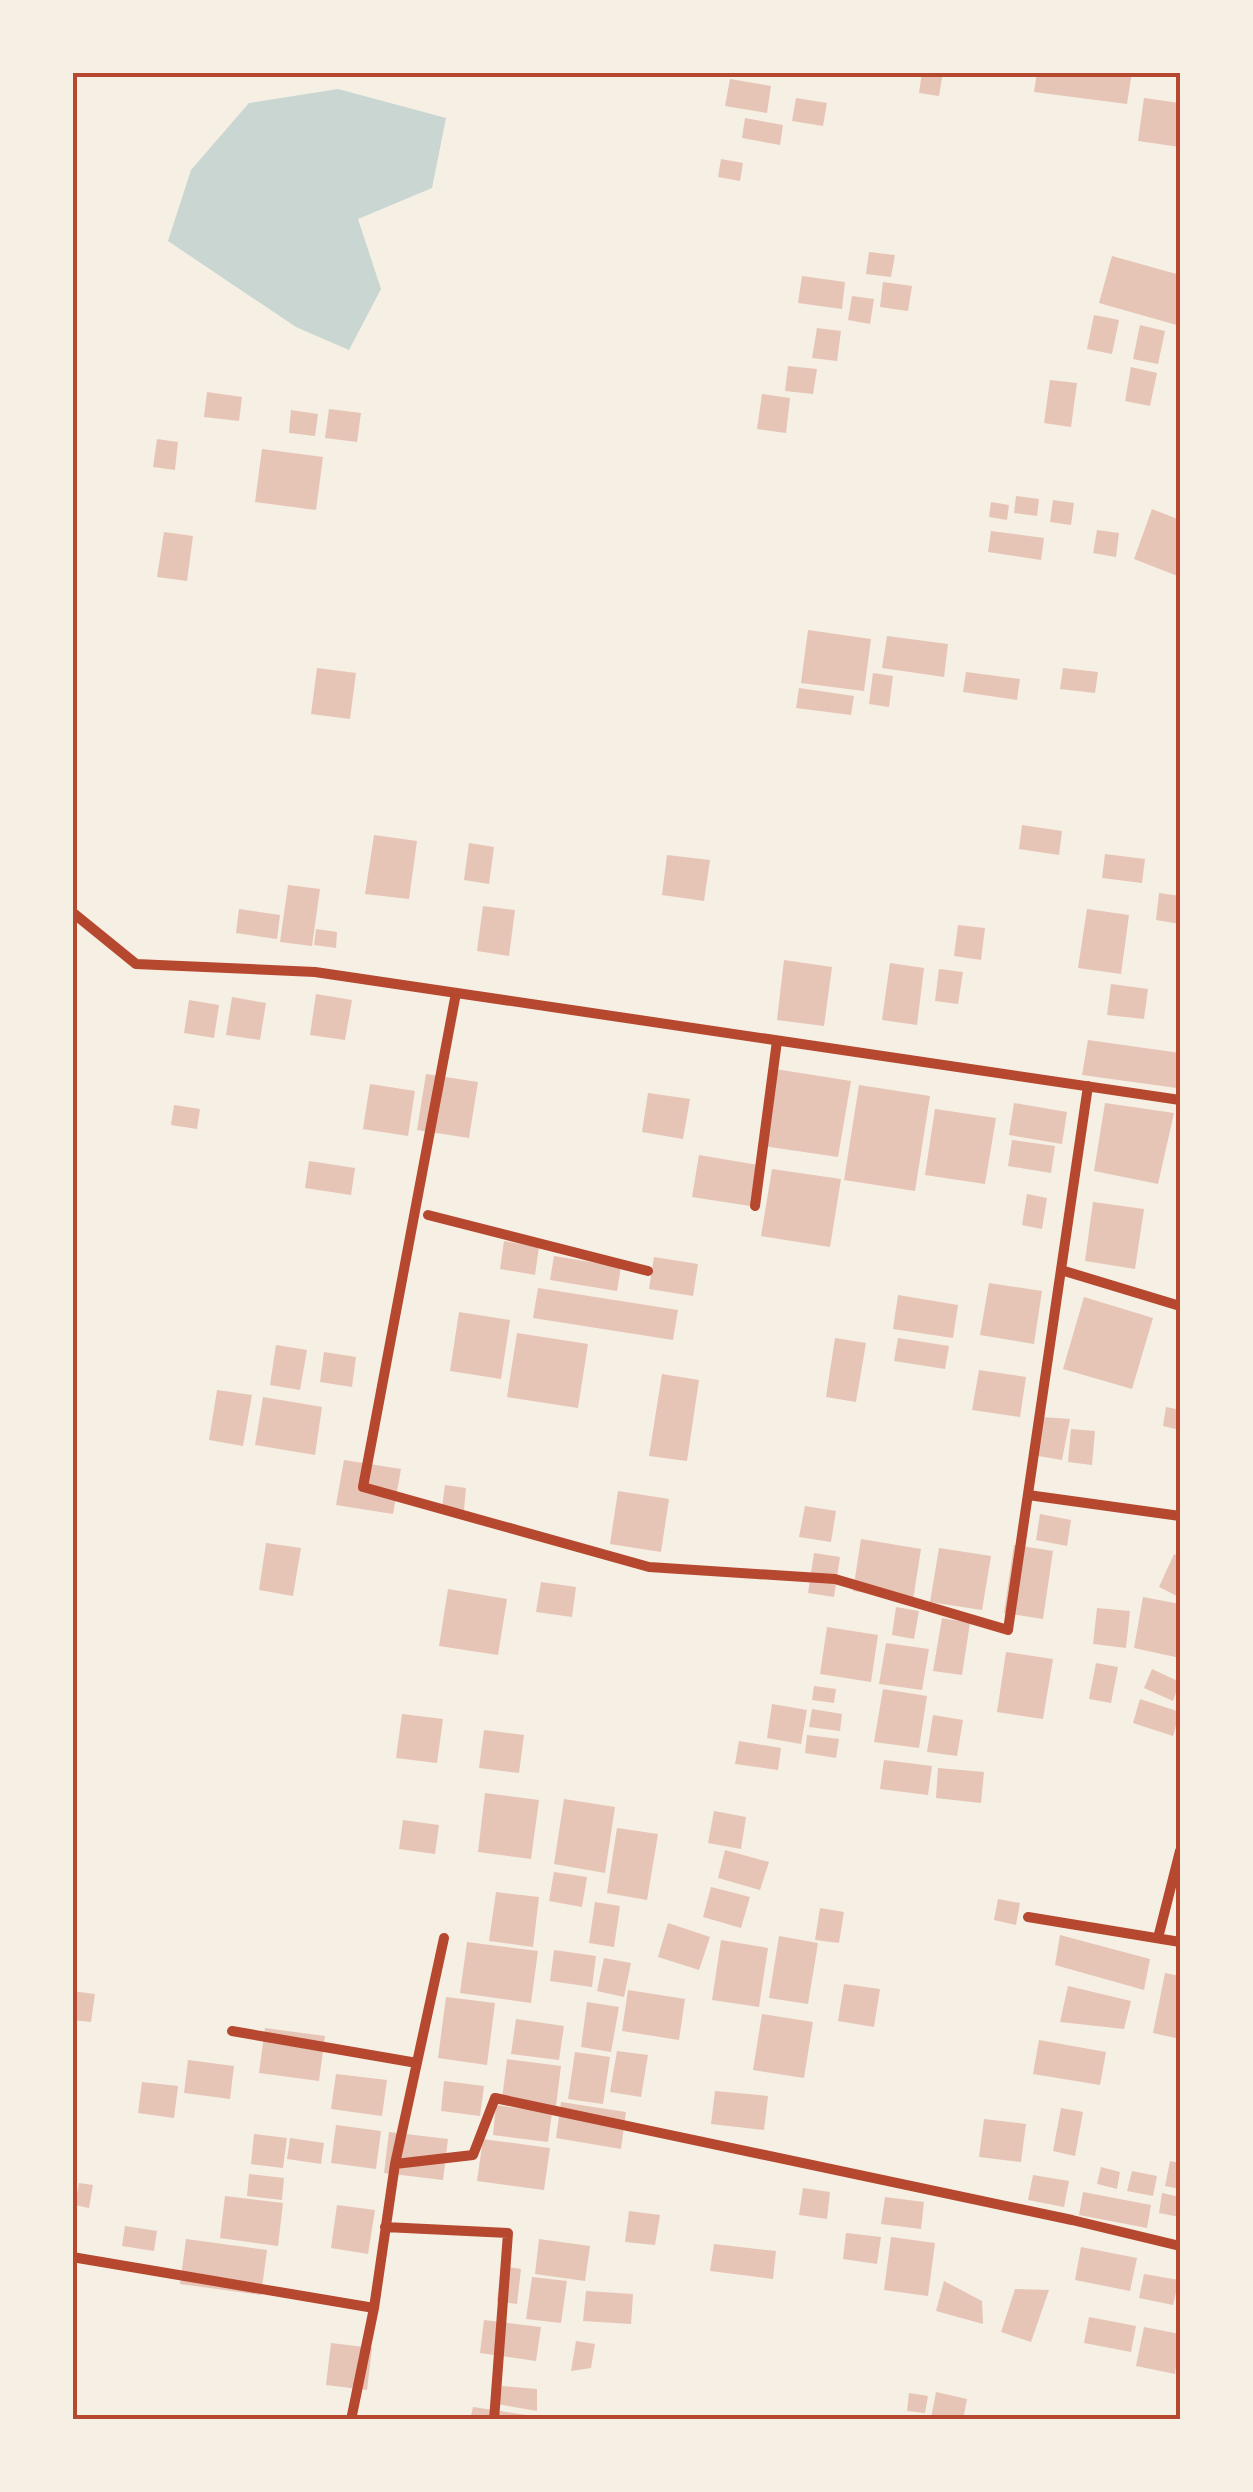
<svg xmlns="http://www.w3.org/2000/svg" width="1253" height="2492" font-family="Merriweather,serif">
	<rect width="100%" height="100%" fill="#f6efe4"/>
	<path fill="#c9d6d2" d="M338 89 446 118 432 188 358 219 381 289 349 350 296 327 168 241 191 170 249 103Z"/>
	<path fill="#e6c5b7" d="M922 72H943L939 96 919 93Z
		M1037 72H1132L1127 104 1034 92Z
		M730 79 771 86 767 113 725 106Z
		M796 98 827 103 823 126 792 121Z
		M1144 98 1180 103V147L1138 141Z
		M745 118 783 125 780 145 742 138Z
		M721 159 743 163 740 181 718 177Z
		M869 252 895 255 891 277 866 274Z
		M1112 256 1180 275V326L1099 303Z
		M802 276 845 282 842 309 798 303Z
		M883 282 912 286 908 311 880 307Z
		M852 296 874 299 870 324 848 320Z
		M1094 315 1119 320 1112 354 1087 349Z
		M1140 325 1165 331 1158 364 1133 359Z
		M817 328 841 331 837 361 812 358Z
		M788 366 817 369 813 394 785 391Z
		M1131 367 1157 373 1150 406 1125 401Z
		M1050 380 1077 383 1071 427 1044 423Z
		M207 392 242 397 239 421 204 417Z
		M762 394 790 398 786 433 757 429Z
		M329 409 361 413 357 442 325 438Z
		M291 410 318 414 315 436 289 433Z
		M157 439 178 442 175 470 153 467Z
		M262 449 323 457 316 510 255 502Z
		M1016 496 1039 499 1037 516 1014 513Z
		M1053 500 1074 503 1071 525 1050 522Z
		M991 502 1009 505 1007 520 989 517Z
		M1152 509 1180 520V577L1134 559Z
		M1097 530 1119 533 1116 557 1093 553Z
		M991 531 1044 538 1041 560 988 552Z
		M164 532 193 536 187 581 157 577Z
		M808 630 871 639 864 691 801 683Z
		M887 636 948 644 944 677 882 668Z
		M317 668 356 673 350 719 311 714Z
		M1063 668 1098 672 1095 693 1060 689Z
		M966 672 1020 679 1017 700 963 692Z
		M873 673 893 676 889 707 869 704Z
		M799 688 854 696 851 715 796 708Z
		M1022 825 1062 831 1059 855 1019 849Z
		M374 835 417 841 409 899 365 894Z
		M469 843 494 847 489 884 464 880Z
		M1105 854 1145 859 1142 883 1102 878Z
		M667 855 710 860 704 901 662 895Z
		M288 885 320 889 312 946 280 942Z
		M1159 893 1180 896V924L1156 920Z
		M483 906 515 910 509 956 477 951Z
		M239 909 280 915 277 939 236 933Z
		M1087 909 1129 915 1121 974 1078 968Z
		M958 925 985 928 981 960 954 956Z
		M316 929 337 932 336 948 314 945Z
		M784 960 832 967 824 1026 777 1020Z
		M890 963 924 968 917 1025 882 1020Z
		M939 969 963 972 958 1004 935 1001Z
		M1111 984 1148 989 1144 1019 1107 1015Z
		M316 994 352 1000 345 1040 310 1035Z
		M232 997 266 1003 260 1040 226 1035Z
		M189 1000 219 1005 214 1038 184 1033Z
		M1088 1040 1180 1053 1177 1088 1082 1075Z
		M775 1069 851 1081 838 1157 763 1146Z
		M426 1074 478 1082 469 1138 417 1130Z
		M370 1084 415 1091 408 1136 363 1129Z
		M859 1085 930 1096 915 1191 844 1180Z
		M648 1093 690 1099 683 1139 642 1132Z
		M1014 1103 1067 1112 1062 1144 1009 1135Z
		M1105 1103 1174 1113 1158 1184 1094 1171Z
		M174 1105 200 1109 197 1129 171 1125Z
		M935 1109 996 1118 985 1184 925 1175Z
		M1012 1140 1055 1146 1051 1173 1008 1166Z
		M699 1155 764 1166 757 1207 692 1197Z
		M309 1161 355 1168 351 1195 305 1188Z
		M772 1169 841 1179 830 1247 761 1236Z
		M1027 1194 1047 1198 1042 1229 1022 1225Z
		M1093 1202 1144 1209 1135 1269 1085 1261Z
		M504 1241 539 1247 535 1275 500 1269Z
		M554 1256 621 1267 617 1291 550 1280Z
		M654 1257 698 1264 693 1296 649 1289Z
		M989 1283 1042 1291 1034 1344 980 1335Z
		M538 1288 678 1310 673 1340 533 1318Z
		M898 1295 958 1305 953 1338 893 1329Z
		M1084 1297 1153 1318 1132 1389 1063 1369Z
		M459 1312 510 1320 501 1379 450 1371Z
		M517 1333 588 1344 578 1408 507 1397Z
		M835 1338 866 1343 856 1402 826 1397Z
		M898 1338 949 1346 945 1369 894 1361Z
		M276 1345 307 1350 300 1390 270 1385Z
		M324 1352 356 1357 352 1387 320 1382Z
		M979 1370 1026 1377 1020 1417 972 1410Z
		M662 1374 699 1380 687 1461 649 1456Z
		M217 1390 252 1395 243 1446 209 1440Z
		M263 1397 322 1407 315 1455 255 1445Z
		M1166 1407 1180 1410V1430L1163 1426Z
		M1042 1417 1070 1419 1062 1460 1038 1456Z
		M1071 1429 1095 1431 1092 1465 1068 1462Z
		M344 1460 401 1469 393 1514 336 1505Z
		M445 1485 466 1488 464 1510 442 1507Z
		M618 1491 669 1499 661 1552 610 1544Z
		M805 1506 836 1511 831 1542 799 1537Z
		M1040 1514 1071 1520 1067 1546 1036 1540Z
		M861 1539 921 1549 913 1600 853 1591Z
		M266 1543 301 1548 293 1596 259 1590Z
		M1014 1545 1053 1551 1043 1619 1004 1613Z
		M939 1548 991 1556 982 1610 930 1602Z
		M814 1553 840 1557 834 1597 808 1593Z
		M1174 1554 1180 1557 1179 1597 1159 1587Z
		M541 1582 576 1587 572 1617 536 1612Z
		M448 1589 507 1599 498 1655 439 1646Z
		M1143 1597 1180 1604V1658L1134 1648Z
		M896 1607 919 1611 914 1639 892 1635Z
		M1097 1608 1130 1611 1126 1648 1093 1644Z
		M942 1618 970 1623 962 1675 933 1671Z
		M827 1627 878 1635 871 1682 820 1674Z
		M886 1643 929 1649 922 1690 879 1684Z
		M1006 1652 1053 1659 1043 1719 997 1712Z
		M1096 1663 1118 1667 1111 1703 1089 1699Z
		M1152 1669 1180 1682 1173 1701 1144 1688Z
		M814 1686 836 1689 834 1703 812 1700Z
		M883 1689 927 1696 919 1748 874 1742Z
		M1140 1699 1180 1712 1173 1736 1133 1723Z
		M772 1704 807 1710 801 1744 767 1738Z
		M812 1709 842 1714 840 1731 809 1727Z
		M402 1714 443 1719 437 1763 396 1758Z
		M933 1715 963 1720 957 1756 927 1752Z
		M484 1730 524 1735 519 1773 479 1768Z
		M807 1735 839 1739 836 1758 805 1753Z
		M739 1741 781 1748 778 1770 735 1764Z
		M884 1760 932 1766 928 1795 880 1789Z
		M938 1768 984 1772 981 1803 936 1798Z
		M485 1793 539 1800 531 1859 478 1852Z
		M564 1799 615 1807 605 1873 554 1864Z
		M714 1811 746 1817 741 1849 708 1843Z
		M403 1820 439 1825 435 1854 399 1849Z
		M617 1828 658 1834 647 1900 607 1893Z
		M725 1850 769 1862 760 1890 718 1878Z
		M554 1872 587 1877 582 1907 549 1901Z
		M711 1887 750 1897 741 1928 703 1917Z
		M496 1892 539 1897 533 1947 489 1941Z
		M998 1899 1020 1903 1016 1925 994 1920Z
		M595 1902 620 1906 614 1947 589 1943Z
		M820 1908 844 1912 839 1943 815 1940Z
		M668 1923 710 1937 699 1970 658 1957Z
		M1060 1935 1150 1959 1144 1990 1055 1965Z
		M779 1936 818 1943 808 2004 769 1998Z
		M721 1940 768 1948 759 2007 712 2000Z
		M467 1942 538 1951 531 2003 460 1993Z
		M554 1950 596 1956 592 1987 550 1981Z
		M604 1958 631 1963 624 1997 597 1991Z
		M1165 1973 1180 1976V2039L1153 2033Z
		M844 1984 880 1989 874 2027 838 2021Z
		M1068 1986 1131 2001 1124 2029 1060 2022Z
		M628 1990 685 1999 679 2040 622 2031Z
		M72 1991 95 1994 91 2022 72 2020Z
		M446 1997 495 2003 487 2065 438 2058Z
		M587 2002 619 2007 611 2052 581 2047Z
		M762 2014 813 2022 804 2078 753 2070Z
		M516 2019 564 2026 559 2060 511 2054Z
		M265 2028 325 2036 319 2081 259 2073Z
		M1039 2040 1106 2052 1100 2085 1033 2074Z
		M617 2051 648 2055 641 2097 610 2092Z
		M575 2052 610 2057 603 2104 568 2099Z
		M507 2059 561 2066 556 2106 502 2099Z
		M188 2060 234 2066 230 2099 184 2093Z
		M336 2074 387 2080 382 2116 331 2109Z
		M444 2081 484 2086 480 2116 441 2111Z
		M142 2082 178 2086 174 2118 138 2113Z
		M715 2091 768 2096 764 2130 711 2124Z
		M561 2102 626 2112 621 2149 556 2138Z
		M496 2105 552 2113 548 2142 493 2135Z
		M1061 2108 1083 2112 1075 2156 1053 2151Z
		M984 2119 1026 2124 1021 2162 979 2157Z
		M336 2125 381 2131 376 2169 331 2163Z
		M389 2132 448 2139 443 2180 384 2173Z
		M254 2134 287 2138 283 2168 251 2164Z
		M290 2138 324 2143 321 2164 287 2159Z
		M483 2139 550 2148 544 2190 477 2181Z
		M1170 2161 1180 2163V2189L1165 2186Z
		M1101 2167 1120 2172 1117 2189 1097 2184Z
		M1132 2171 1157 2176 1153 2196 1127 2191Z
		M249 2174 284 2178 282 2200 247 2196Z
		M1033 2175 1069 2181 1064 2207 1028 2200Z
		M79 2183 93 2185 89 2208 75 2205Z
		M803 2188 830 2192 827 2219 799 2215Z
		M1083 2192 1151 2205 1147 2228 1079 2215Z
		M1162 2193 1180 2197V2217L1159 2213Z
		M225 2196 283 2203 278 2246 220 2238Z
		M885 2197 924 2202 921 2229 881 2224Z
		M337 2205 375 2210 368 2254 331 2248Z
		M629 2211 660 2215 655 2245 625 2242Z
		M125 2226 157 2231 154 2251 122 2246Z
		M846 2233 881 2237 877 2264 843 2259Z
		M891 2237 935 2243 928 2296 884 2290Z
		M186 2239 267 2250 261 2295 180 2284Z
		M539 2239 590 2246 585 2281 535 2274Z
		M714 2244 776 2251 773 2279 710 2271Z
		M1081 2247 1137 2258 1130 2291 1075 2280Z
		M501 2266 521 2269 517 2304 497 2301Z
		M1144 2274 1179 2280 1173 2305 1139 2298Z
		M532 2277 567 2281 561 2323 526 2319Z
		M944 2281 982 2301 983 2324 936 2311Z
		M1015 2289 1049 2290 1031 2342 1001 2332Z
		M586 2291 633 2294 631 2324 583 2321Z
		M1089 2317 1136 2326 1131 2352 1084 2343Z
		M484 2320 541 2327 536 2361 480 2353Z
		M1144 2327 1180 2334 1175 2374 1136 2366Z
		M576 2341 595 2344 591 2368 571 2371Z
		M331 2343 372 2348 367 2390 326 2385Z
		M502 2386 537 2389V2411L497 2404Z
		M936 2392 967 2399 963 2420 931 2418Z
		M909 2393 928 2396 925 2413 907 2411Z
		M473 2407 540 2417V2420H470Z"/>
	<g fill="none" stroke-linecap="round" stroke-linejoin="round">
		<path stroke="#b5482f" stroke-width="10" d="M72 912 136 964 315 972 1180 1100
			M456 993 363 1487 649 1567 835 1579 1008 1630 1088 1086
			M755 1206 777 1041
			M428 1215 648 1271
			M1061 1270 1180 1306
			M1028 1495 1180 1516
			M1028 1917 1180 1942
			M1158 1938 1180 1851
			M232 2031 417 2063
			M395 2164 444 1938
			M385 2227 508 2233 494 2420
			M72 2257 374 2308
			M351 2420 374 2308 395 2164 473 2155 495 2098 1072 2220 1180 2246"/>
	</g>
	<rect width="1253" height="2492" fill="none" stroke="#f6efe4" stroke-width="150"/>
	<rect x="75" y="75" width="1103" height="2342" fill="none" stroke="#b5482f" stroke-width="4"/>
</svg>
